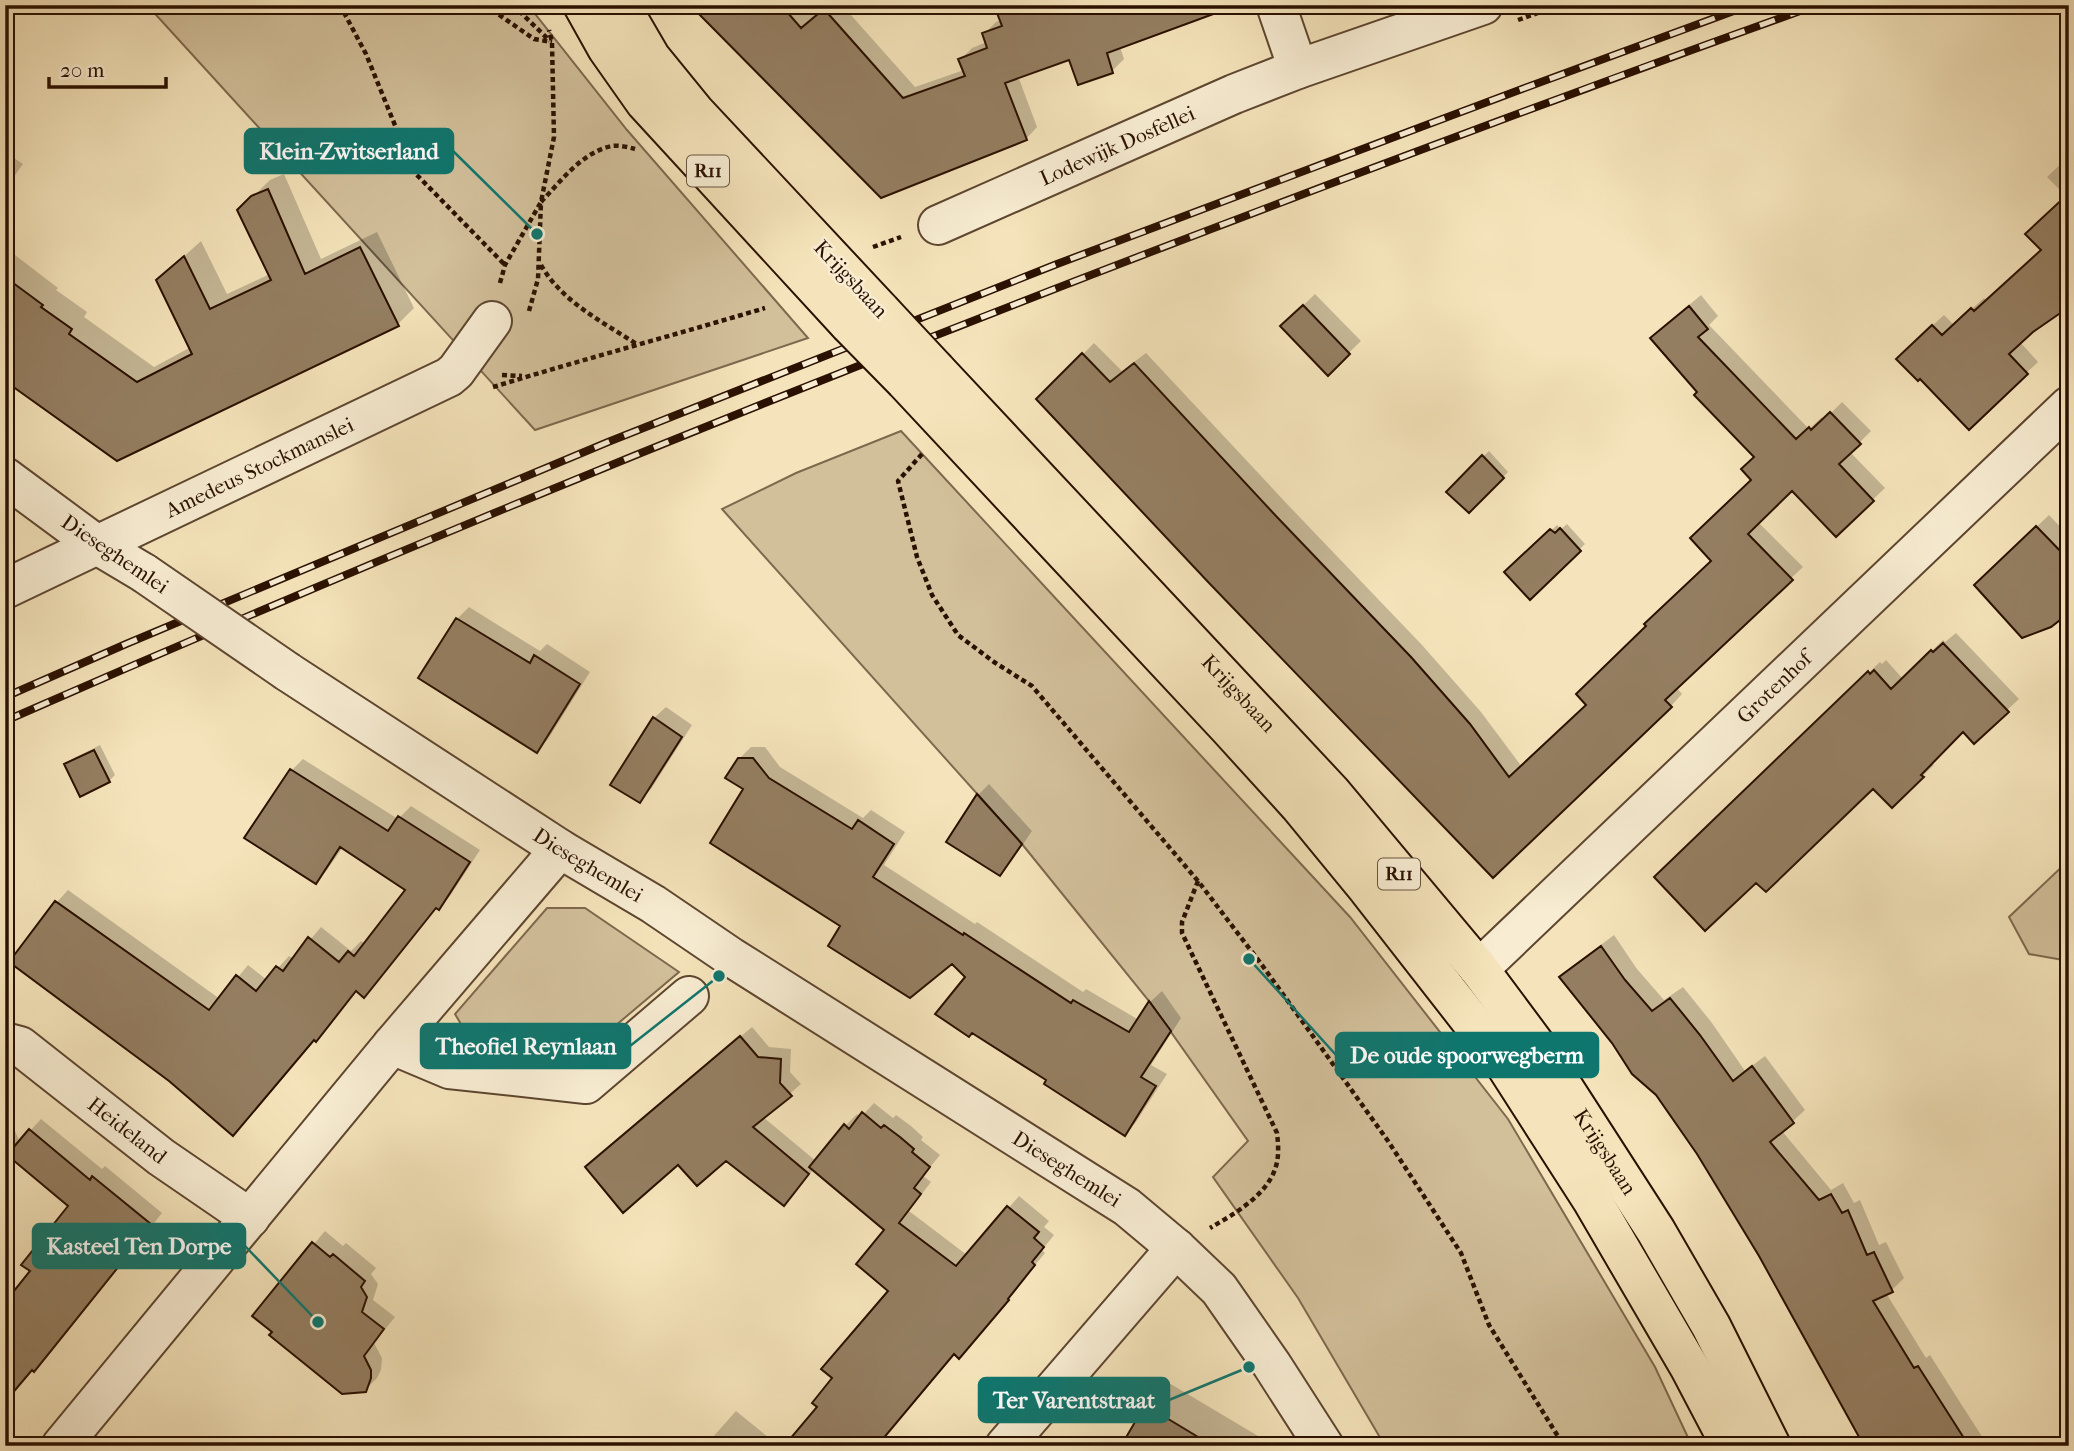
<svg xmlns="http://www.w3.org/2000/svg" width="2074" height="1451" font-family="'IM FELL French Canon',serif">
	<rect width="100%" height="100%" fill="#f5e4bb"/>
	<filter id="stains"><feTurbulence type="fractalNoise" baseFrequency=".00286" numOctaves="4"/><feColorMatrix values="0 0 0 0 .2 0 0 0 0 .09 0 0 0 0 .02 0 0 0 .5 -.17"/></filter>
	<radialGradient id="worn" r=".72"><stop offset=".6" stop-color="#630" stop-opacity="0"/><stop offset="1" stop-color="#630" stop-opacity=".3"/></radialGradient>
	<path fill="#d2c09b" stroke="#7e684e" stroke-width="2" d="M147 5H528L627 130 808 338 535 430Z
		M901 431 1350 917 1508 1119 1655 1367 1692 1446H1385L1298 1298 1213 1177 1248 1141 1149 1001 1022 844 722 509 796 473Z
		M2069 860V961L2029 954 2009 917Z
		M547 908H585L679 972 577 1058 478 1053 455 1014Z"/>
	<path fill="#0003" d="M5 5H17L5 16Z
		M693 5H842L915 87 964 70 960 60 972 48 987 42 984 34 996 22 1001 20 999 13 1007 5H1213L1120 47 1124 59 1112 71 1079 83 1070 57 1018 76 1037 127 1026 139 881 196Z
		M5 152 23 164 5 189Z
		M2069 156V304L2020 342 2038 362 1969 428 1909 347 1944 315 1954 325 1984 298 1986 301 2043 250 2067 197 2047 177Z
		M284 174 321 259 377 232 414 308 398 324 117 459 5 377V265L15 255 58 288 56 290 87 312 84 317 154 367 191 347 158 280 201 241 227 294 270 274 239 210 270 180Z
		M1315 294 1361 341 1328 373 1282 326Z
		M1701 295 1718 316 1709 325 1809 429 1822 417 1824 420 1842 402 1871 431 1850 452 1885 488 1836 535 1792 489 1758 522 1803 567 1676 687 1682 694 1671 706 1493 875 1039 399 1094 343 1122 371 1146 353 1288 505 1422 645 1481 712 1522 767 1588 704 1713 561 1754 480 1756 456 1699 392 1664 326Z
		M1489 451 1508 472 1469 511 1448 491Z
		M2049 515 2069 536V610L1976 585Z
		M1567 524 1585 544 1530 597 1506 572 1557 525 1561 529Z
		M469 607 540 651 547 644 590 672 548 739 537 751 457 619Z
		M1956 633 2019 699 1974 741 1964 730 1931 763 1934 765 1892 806 1873 786 1756 880 1656 877 1880 662 1882 664 1886 660 1903 679 1943 640 1945 642Z
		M666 707 692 725 651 789 639 801 654 718Z
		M100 745 115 775 109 781 66 765 72 759Z
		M751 747H765L780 767 863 818 871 810 905 832 884 865 975 924 977 922 1083 992 1086 989 1139 1020 1150 1002 1162 991 1181 1018 1151 1065 1167 1074 1136 1122 1125 1134 1049 1079 968 977 952 962 842 925 746 788 739 759Z
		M303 759 398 819 411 806 480 850 450 896 439 908 437 907 375 985 364 996 357 990 328 1028 315 1039 245 1122 170 1079 12 962 57 902 68 890 220 999 248 965 267 980 289 956 294 959 321 927 351 951 361 941 366 944 408 890 343 847 327 870 316 882 292 770Z
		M989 784 1032 831 1011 862 999 874 948 842 978 795Z
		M1614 935 1637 969 1664 1000 1683 987 1712 1023 1745 1071 1765 1056 1805 1110 1782 1131 1831 1190 1843 1183 1854 1203 1860 1200 1879 1245 1886 1242 1904 1278 1892 1290 1886 1293 1926 1358 1930 1355 1963 1407 1985 1441 1982 1446H1865L1734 1211 1658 1094 1562 977 1573 966Z
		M752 1027 769 1047 791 1049 790 1072 801 1084 763 1117 816 1161 846 1125 857 1114 860 1118 874 1103 893 1118 896 1115 911 1126 923 1137 921 1140 940 1155 923 1176 931 1182 909 1211 967 1255 1019 1196 1049 1221 1044 1227 1054 1235 1042 1250 1045 1253 1017 1287 1018 1288 970 1345 784 1446 818 1405 891 1290 886 1230 814 1169 784 1204 726 1158 678 1162 598 1157Z
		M5 1110 20 1142 41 1119 102 1169 105 1166 162 1213 46 1358 33 1369 5 1403V1305L32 1271 71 1206 9 1153 5 1155Z
		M325 1231 343 1246 346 1243 376 1268 371 1274 378 1284 373 1300 395 1317 374 1343 382 1358 381 1370 377 1378 365 1390 275 1332 254 1315Z
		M1169 1383 1275 1446H1123L1146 1407Z
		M736 1411 779 1446H705Z"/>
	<path fill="#947e61" stroke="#2a1000" stroke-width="2" d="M690 5H781L801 28 824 9 903 98 965 76 958 59 987 48 982 33 1002 26 997 13 1017 5H1227V9L1107 53 1113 73 1078 85 1069 60 1005 83 1027 140 881 198Z
		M268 189 305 274 360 247 399 326 117 461 5 381V277L43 305 41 307 72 329 69 334 137 382 192 354 156 280 184 256 210 309 271 280 237 210 251 196Z
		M2069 193V307L2033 332 2009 354 2028 374 1969 430 1920 379 1918 381 1896 359 1932 325 1942 335 1971 308 1974 311 2041 250 2025 234Z
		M1303 305 1350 354 1328 376 1280 326Z
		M1689 306 1708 329 1698 337 1796 439 1809 427 1811 430 1830 412 1861 444 1839 464 1874 501 1836 537 1792 491 1748 534 1793 580 1665 700 1672 707 1493 878 1210 584 1036 399 1082 353 1110 382 1134 363 1276 516 1411 657 1470 724 1509 777 1586 705 1576 694 1646 626 1644 624 1711 561 1690 538 1751 480 1741 469 1754 457 1694 395 1697 392 1650 338Z
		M1482 455 1504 478 1469 513 1446 492Z
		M2036 526 2069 560V613L2051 627 2022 638 1974 585Z
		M1560 528 1581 551 1530 600 1504 572 1550 529 1555 533Z
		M456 618 530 663 534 655 580 684 537 753 418 678Z
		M1943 643 2009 712 1974 744 1963 732 1921 775 1924 777 1892 808 1873 789 1766 892 1756 883 1705 931 1654 877 1868 671 1870 674 1874 670 1891 689 1931 650 1933 652Z
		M653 717 682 737 640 803 610 785Z
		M94 750 110 782 80 797 64 764Z
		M738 758H753L769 778 852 829 858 820 894 844 873 877 963 935 964 933 1071 1003 1073 1000 1129 1032 1149 1001 1171 1031 1141 1077 1156 1086 1125 1136 1044 1084 1046 1080 972 1033 969 1037 935 1014 965 977 952 964 910 998 828 946 840 926 710 843 743 789 725 778Z
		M290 769 388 831 398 816 470 862 439 910 436 908 364 998 356 991 316 1042 314 1040 233 1136 169 1081 9 962 55 901 209 1010 236 975 256 991 276 966 283 971 308 937 339 962 348 951 354 956 405 890 340 847 316 884 244 838Z
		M977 794 1022 844 1000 876 946 842Z
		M1601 946 1625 980 1652 1011 1670 998 1700 1035 1733 1081 1752 1066 1794 1123 1770 1142 1819 1200 1831 1194 1842 1213 1848 1210 1867 1255 1874 1252 1893 1292 1873 1301 1914 1368 1918 1366 1969 1446H1864L1759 1256 1697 1154 1656 1095 1632 1074 1612 1043 1559 977Z
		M740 1036 758 1057 781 1059 780 1083 792 1096 753 1127 809 1174 784 1206 726 1161 697 1186 678 1165 623 1213 585 1167Z
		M862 1112 881 1128 884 1125 900 1137 914 1149 912 1152 930 1167 914 1188 921 1194 899 1223 956 1266 1007 1206 1039 1232 1034 1238 1044 1247 1032 1262 1035 1265 1008 1299 1009 1300 959 1359 954 1354 877 1446H784L817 1407 812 1403 832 1378 821 1369 888 1291 856 1264 884 1230 809 1167 844 1124 849 1129Z
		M29 1129 90 1180 92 1176 152 1225 34 1372 32 1370 5 1402V1302L30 1271 21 1265 68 1206 7 1155Z
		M312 1242 330 1257 333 1254 365 1281 361 1287 367 1297 362 1312 384 1329 364 1356 371 1370V1378L366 1392 342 1394 269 1335 272 1332 252 1316Z
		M1145 1405 1213 1446H1121Z"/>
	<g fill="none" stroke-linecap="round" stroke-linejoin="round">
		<g stroke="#5d452f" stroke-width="42">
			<g id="minor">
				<path d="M1276 5 1298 69"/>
				<path id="s1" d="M938 225 1234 94 1298 69 1483 5"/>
				<path d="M5 477 97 545 144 573"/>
				<path id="s2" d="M5 589 449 377 456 371 492 321"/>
				<path id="s3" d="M288 672 560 849 653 904 731 957 1127 1207 1176 1248 1219 1289 1272 1365 1324 1446"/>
				<path id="s4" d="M1479 969 2069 406"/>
				<path id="s5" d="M5 1042 20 1046 161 1157 250 1218"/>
				<path d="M392 1045 449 1069 586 1084 689 996"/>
				<path d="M61 1446 392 1045 560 849"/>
				<path d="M1005 1446 1176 1248"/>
			</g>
		</g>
		<g stroke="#2a1000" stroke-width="42">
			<g id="major">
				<path d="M583 5 607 48 645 102 849 324"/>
				<path d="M620 5 651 58 695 112 881 311"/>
				<path id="s6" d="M936 370 1331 792 1479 969 1540 1051 1656 1231 1711 1326 1771 1446"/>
				<path d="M905 381 1229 728 1299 805 1368 889 1506 1066 1592 1200 1690 1368 1731 1446"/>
			</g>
		</g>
		<path stroke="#2a1000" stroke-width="4.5" stroke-dasharray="5 3.5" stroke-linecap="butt" d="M340 5 366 54 414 172 505 265
			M485 5 534 39 552 42
			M513 5 550 41
			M1518 20 1560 5
			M873 247 901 237
			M541 265C562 302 603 322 638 345
			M500 283 505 265 541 202 554 137 552 42 549 30
			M529 311 538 279 541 202C561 181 582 152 612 146 619 145 628 147 635 149
			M502 375 522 376
			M493 387C584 359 675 335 765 308
			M922 454 898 481 917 557 932 595 958 635 994 662 1032 686 1198 881 1262 965 1388 1141 1461 1253 1489 1325 1564 1446
			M1198 881 1182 922V933L1277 1133C1278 1142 1279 1152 1277 1162 1271 1193 1236 1213 1210 1228"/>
		<use href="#minor" stroke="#f8edd3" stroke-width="38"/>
		<use href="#major" stroke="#f5e4bb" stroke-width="38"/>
		<g stroke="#2a1000" stroke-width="8">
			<path id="rail" d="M5 697 126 644 608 442 1057 264 1522 89 1750 5
				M5 721C430 535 860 361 1293 198 1468 132 1642 67 1817 5"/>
		</g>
		<use href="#rail" stroke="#f8edd3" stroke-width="5" stroke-dasharray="16" stroke-linecap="butt"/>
		<g stroke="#5d452f" stroke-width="42" stroke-linecap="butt">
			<path id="minor-bridge" d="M144 573 288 672"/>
		</g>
		<g stroke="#2a1000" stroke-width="42" stroke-linecap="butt">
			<path id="major-bridge" d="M881 311 936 370
				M849 324 905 381"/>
		</g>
		<use href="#minor-bridge" stroke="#f8edd3" stroke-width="38"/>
		<use href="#major-bridge" stroke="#f5e4bb" stroke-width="38"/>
	</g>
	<g text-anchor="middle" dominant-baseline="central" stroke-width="5" stroke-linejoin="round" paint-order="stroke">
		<g fill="#f8edd3" stroke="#68523f" stroke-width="2">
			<rect x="687" y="155.5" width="42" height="31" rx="5"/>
			<rect x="1378" y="858.5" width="42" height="31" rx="5"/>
		</g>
		<g font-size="19" font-weight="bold" fill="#2a1000">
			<text x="708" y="171">R11</text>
			<text x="1399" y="874">R11</text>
		</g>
		<g font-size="21" fill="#2a1000" stroke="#f8edd3">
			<text stroke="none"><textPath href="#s1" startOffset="196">Lodewijk Dosfellei</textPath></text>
			<text transform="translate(851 279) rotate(47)">Krijgsbaan</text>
			<text stroke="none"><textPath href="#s2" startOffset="282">Amedeus Stockmanslei</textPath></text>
			<text transform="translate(115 554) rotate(34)">Dieseghemlei</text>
			<text stroke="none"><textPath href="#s4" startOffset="408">Grotenhof</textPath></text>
			<text stroke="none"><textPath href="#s6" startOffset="443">Krijgsbaan</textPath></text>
			<text stroke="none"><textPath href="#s3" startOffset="357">Dieseghemlei</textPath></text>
			<text stroke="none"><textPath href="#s5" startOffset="152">Heideland</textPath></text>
			<text stroke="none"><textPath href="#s6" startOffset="1031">Krijgsbaan</textPath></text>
			<text stroke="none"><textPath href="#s3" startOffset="924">Dieseghemlei</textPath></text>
		</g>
	</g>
	<path fill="none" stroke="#0f766e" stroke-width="2.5" d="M537 234L453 151M719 976L630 1046M1249 959L1336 1055M318 1322L245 1246M1249 1367L1169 1400"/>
	<g fill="#0f766e" stroke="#f8edd3" stroke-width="2.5">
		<circle cx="537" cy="234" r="7"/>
		<circle cx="719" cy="976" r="7"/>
		<circle cx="1249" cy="959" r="7"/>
		<circle cx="318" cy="1322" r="7"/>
		<circle cx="1249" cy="1367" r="7"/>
	</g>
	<g fill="#0f766e" stroke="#0f766e" stroke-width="2.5">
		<rect x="245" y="129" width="208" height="44" rx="7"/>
		<rect x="421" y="1024" width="209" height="44" rx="7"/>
		<rect x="1336" y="1033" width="262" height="44" rx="7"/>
		<rect x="33" y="1224" width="212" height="44" rx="7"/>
		<rect x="979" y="1378" width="190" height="44" rx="7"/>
	</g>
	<g font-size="23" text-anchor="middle" font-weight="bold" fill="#fff">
		<text x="349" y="159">Klein-Zwitserland</text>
		<text x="526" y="1054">Theofiel Reynlaan</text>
		<text x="1467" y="1063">De oude spoorwegberm</text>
		<text x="139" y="1254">Kasteel Ten Dorpe</text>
		<text x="1074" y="1408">Ter Varentstraat</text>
	</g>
	<rect width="2074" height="1451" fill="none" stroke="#f5e4bb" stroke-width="28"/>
	<rect x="7" y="7" width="2060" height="1437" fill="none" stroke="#2a1000" stroke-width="3.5"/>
	<rect x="14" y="14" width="2046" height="1423" fill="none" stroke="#2a1000" stroke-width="2"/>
	<path d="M49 77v10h117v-10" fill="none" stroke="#2a1000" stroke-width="3.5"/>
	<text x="60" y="77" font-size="21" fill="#2a1000" stroke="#f8edd3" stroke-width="5" paint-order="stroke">20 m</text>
	<rect width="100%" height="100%" filter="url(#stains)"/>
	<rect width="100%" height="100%" fill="url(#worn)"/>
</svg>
